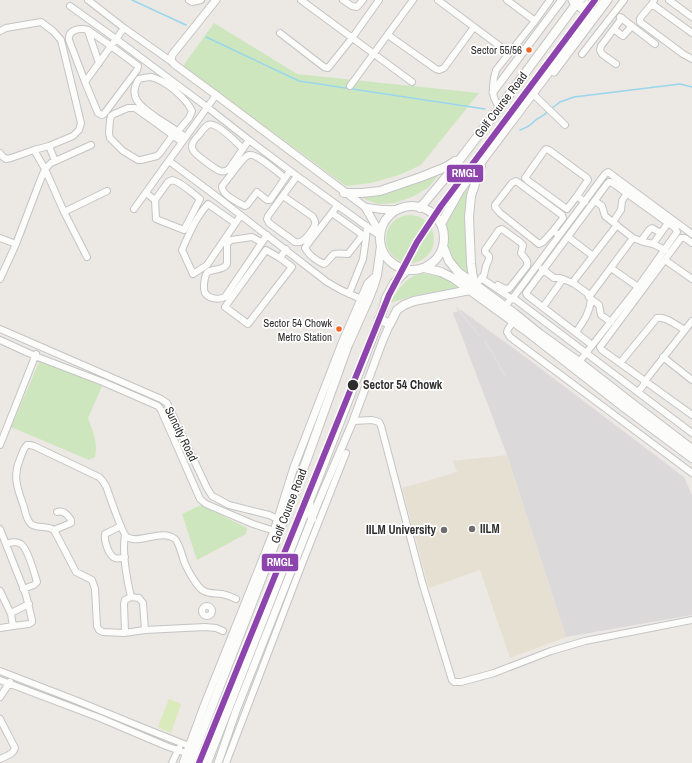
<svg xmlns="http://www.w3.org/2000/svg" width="692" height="763" font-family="'Archivo Narrow',sans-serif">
	<rect width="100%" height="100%" fill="#ece8e4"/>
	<path fill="#dcd9db" d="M461 310 516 350 684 477 692 495V615L566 637 507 455 453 313Z"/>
	<path fill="#e6e0d3" d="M507 455 566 637 510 658 480 570 429 588 402 488 457 472 453 461Z"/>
	<path fill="#cee6be" d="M214 23 297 74 479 93 421 165 399 175 371 183 346 186 183 66Z
		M440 173 428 188 412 197 395 203 378 204 359 197Z
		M468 183 465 229 468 273 458 266 450 257 447 247 446 220Z
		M386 239a24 24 0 1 1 48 0a24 24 0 1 1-48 0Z
		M420 273 438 276 450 280 460 288 421 294 389 303C398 290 405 278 420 273Z
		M40 360 102 386 88 418C93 431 98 443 95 457L89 460 11 427Z
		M201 505 247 528 246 534 197 560 182 514Z"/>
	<path fill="#d9eabb" d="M169 699 181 704 171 733 158 727Z"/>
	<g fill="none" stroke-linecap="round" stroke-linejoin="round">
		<path stroke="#99d6ec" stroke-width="1.5" d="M132 0 186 25
			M206 37 299 81 485 109
			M551 109 560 102 574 97 680 84 692 87
			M520 130C529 127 530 125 537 119 542 116 544 116 548 111"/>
		<g stroke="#c5c4c5" stroke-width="8">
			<path id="minor" d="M88 0 124 28 172 62
				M189 0 192 2 201 0
				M301 0 412 82
				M343 0 352 6 357 7 363 0
				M438 0 509 53
				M507 0 535 21
				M654 0 652 4 692 33
				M669 0 692 17
				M652 4 641 17 640 19V22L683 54 692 59
				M70 6 116 39 207 107 249 140 297 176 380 236
				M620 17 655 44
				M614 29 620 34 623 36 632 26
				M0 31 6 28 41 22 53 31 61 40 81 123 79 130 73 136 49 146 34 150 11 158 6 159 2 156 0 153
				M88 31 99 63
				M280 33 324 67 328 68 352 38 379 0
				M388 35 436 69 439 70 444 68 474 27
				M582 54 624 0
				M616 64 602 54 600 50 601 46 622 18
				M85 82 69 40C68 29 80 28 88 30L111 46 138 66 137 70 104 114 102 115 98 113 85 82C98 64 111 46 124 28
				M350 86 413 0
				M533 94 565 125
				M500 107C499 106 497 104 496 102 491 94 493 79 496 70L535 21 550 0
				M178 131 189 118 192 111C186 98 165 80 151 77 147 77 143 78 139 79 126 98 143 108 157 118 165 123 173 128 181 134L186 137
				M173 135 160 153 157 156 141 160H138L123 151 110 138 109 133 110 120 111 116 114 114 128 108H135L152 120 182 142
				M49 146 55 161
				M243 149C237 143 216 121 208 125 204 127 201 133 198 136 194 140 190 145 193 150 194 154 215 169 220 171 223 172 226 171 229 169L249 140
				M34 150 45 169 64 212 87 257
				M169 161 216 196 327 282 341 290 361 299
				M285 178C278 173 257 153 249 155 243 156 227 181 222 186 222 188 222 189 223 190 224 195 240 204 245 206L247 205 257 192 267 200H270L290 171
				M146 193 155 200 156 219 184 230 200 199C192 193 183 183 172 180L168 182 155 200
				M283 196 312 216C314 219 315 219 315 222 316 227 306 239 302 241 299 243 299 242 295 242L269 223 267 219 268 216 297 176
				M577 196 588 180 587 178 549 150 546 149 544 151 525 178 527 180 564 207 567 209 577 196 585 202
				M595 201 602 206 605 216 633 238 644 242 653 244 665 250
				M134 209 216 95
				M64 212 107 191
				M332 213 360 233 362 236 348 254C345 254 337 253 334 254 330 257 328 262 324 264 317 261 309 255 305 248L307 245 337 206
				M613 222 621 210 622 201 627 193
				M235 223 208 204C196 217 189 234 182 250L193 274 207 265 241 215
				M553 231 563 218 562 215 519 183 516 181 512 183 495 205V207L500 213 539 244 543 242 553 231 559 235
				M568 237 593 256
				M0 238 16 244
				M641 241 649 230 652 228 661 233
				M261 242 252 237 231 240 227 244V264C223 271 214 268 208 272 204 275 203 289 205 293 209 299 219 300 225 297L267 235
				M692 243 685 238H681L600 347 602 350 692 415
				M653 244 668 223
				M280 258 266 250 225 307 248 324 292 267 280 258 286 249
				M665 260 692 279
				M611 268 638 287
				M542 269 554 278H560L573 283 587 293 591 299 599 305 601 315 611 322
				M481 278 512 299 605 174 608 172 692 234
				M0 279 16 244 40 181 45 169 51 163 91 145
				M479 281 484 275 486 266 489 259V256L485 252V250L499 230 502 229 520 242 523 245 521 253C524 258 529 260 527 266L509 289C505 289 501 287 498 285
				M572 283 617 225
				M349 294 363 259 366 238 367 226
				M589 297 633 238
				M505 307 510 300 512 299 516 300 692 433
				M543 307 563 279
				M513 322 508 329 507 332 510 337 692 473
				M0 329 161 399 167 403 207 488 212 496 216 498 229 505 269 515 282 521
				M576 332C584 321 590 312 591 299
				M0 340 35 356 103 382 158 406 161 410 200 499 206 504 253 524 278 532
				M663 357 692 380
				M579 362 638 287 677 232 675 228 671 225 611 182H609L607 184 526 293 527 295 592 345
				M620 363 657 318C666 316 677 326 685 330
				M638 392 643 386 645 381 692 321
				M353 421 372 420 379 422 381 426 422 582 452 680 454 682H461L494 673 551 651 585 641 692 620
				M0 445 36 354
				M121 526 105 534C104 540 108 555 115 558 118 559 122 558 125 557
				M0 529 26 595 32 620V622L29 624 13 626 0 628
				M54 530 71 523V520C68 515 63 510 57 512
				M125 535C122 552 127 580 131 597
				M6 544C11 542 16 541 21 544 27 548 35 575 37 582L34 585 23 589
				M0 591 11 614 13 626
				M202 611a5 5 0 1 1 10 0a5 5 0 1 1-10 0Z
				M11 613 29 604
				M223 631 216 628 205 627 145 630 124 633 103 632 99 630 97 626 95 589 92 580 76 572 54 530C47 525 37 529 31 524 27 520 25 512 24 507 18 490 12 477 20 459 22 454 23 449 27 445H30L34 446 99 477 102 480 106 486C109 494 122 534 127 537 139 545 162 528 175 539 179 543 181 552 183 558 185 566 197 588 204 591 209 594 216 593 222 594 227 595 232 597 236 599
				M125 632 124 604 125 600 131 597 139 598 143 603 145 630
				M0 671 75 700 156 733 189 746
				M0 680 100 718 166 746 186 753
				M0 697 10 682
				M0 719 15 748C13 755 6 756 0 759
				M172 763 179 748
				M226 763 302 564 346 453"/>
		</g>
		<g stroke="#c5c4c5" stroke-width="9">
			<path id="tertiary" d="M216 0 172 55 171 60 174 64 216 95 365 207C377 209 387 211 400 209
				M572 0 573 2 591 16
				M581 0 596 10
				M554 72 608 0
				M493 92 562 0
				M365 207 380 233
				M183 763 204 706 274 531 294 467 342 343 368 283 377 275
				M218 763 236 711 318 503 353 421 383 340 390 324"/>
		</g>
		<g stroke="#c5c4c5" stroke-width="10">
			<path id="secondary" d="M344 193H362L380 191 421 177 446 167 455 161
				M380 238a32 32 0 1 1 64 0a32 32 0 1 1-64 0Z
				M420 208 451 171 500 107 579 0
				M441 224 460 190 603 0
				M443 246 449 261 458 272 514 313 540 334 579 362 629 401 692 449
				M424 268 441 272 453 278 529 333 625 408 692 458
				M474 284 471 264 469 217 471 196 481 166
				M379 319 390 324 397 310 404 305 414 301 470 290
				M309 502 312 519
				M190 763 251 606 307 459 348 345 369 298 374 285 377 275 381 246
				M207 763 323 466 383 310 386 298 394 283 407 270"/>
		</g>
		<use href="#minor" stroke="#fcfcfb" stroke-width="6"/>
		<use href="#tertiary" stroke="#fcfcfb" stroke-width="7"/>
		<use href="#secondary" stroke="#fcfcfb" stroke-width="8"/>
		<path stroke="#dfdfe1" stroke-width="1.5" d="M584 2 586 0
			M594 9 600 0
			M457 308 479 335
			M485 342 493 354 505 376"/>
		<g stroke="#fff" stroke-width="9">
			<path id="metro-1" d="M199 763 389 295 417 242 441 206 595 0"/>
		</g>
		<use href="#metro-1" stroke="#8e44ad" stroke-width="6"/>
	</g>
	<g fill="#f26522" stroke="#fff" stroke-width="1.5">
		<circle cx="529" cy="50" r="3.5"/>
		<circle cx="339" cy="329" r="3.5"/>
	</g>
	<circle fill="#2e2e2e" stroke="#fff" stroke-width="1.5" cx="353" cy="385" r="6"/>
	<g fill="#706f6e" stroke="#fff" stroke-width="1.5">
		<circle cx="472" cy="529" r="4"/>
		<circle cx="444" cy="530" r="4"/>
	</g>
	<g text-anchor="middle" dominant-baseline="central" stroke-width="3.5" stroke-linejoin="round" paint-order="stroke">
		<g font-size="11" fill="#2e2e2e" stroke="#fff" text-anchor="end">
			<text x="522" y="50">Sector 55/56</text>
			<text x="332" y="323">Sector 54 Chowk<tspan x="332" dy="14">Metro Station</tspan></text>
		</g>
		<g font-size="12" fill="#2e2e2e" stroke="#fff">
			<text transform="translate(501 105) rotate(-53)">Golf Course Road</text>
			<text transform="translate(181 434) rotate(64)">Suncity Road</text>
			<text transform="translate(289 506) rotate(-69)">Golf Course Road</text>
		</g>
		<g font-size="12" font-weight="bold" fill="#2e2e2e" stroke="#fff" text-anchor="start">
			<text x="363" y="385">Sector 54 Chowk</text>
		</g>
		<g font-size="12" font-weight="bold" fill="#2e2e2e" stroke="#fff" text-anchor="start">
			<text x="480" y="529">IILM</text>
			<text x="436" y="530" text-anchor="end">IILM University</text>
		</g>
	</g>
	<g stroke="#fff" stroke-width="1.5">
		<rect x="446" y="164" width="38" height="19" rx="4" fill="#8e44ad"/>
		<rect x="261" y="553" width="38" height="19" rx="4" fill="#8e44ad"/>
	</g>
	<g font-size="11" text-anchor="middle" font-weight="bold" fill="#fff">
		<text x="465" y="177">RMGL</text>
		<text x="280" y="566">RMGL</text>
	</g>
</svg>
